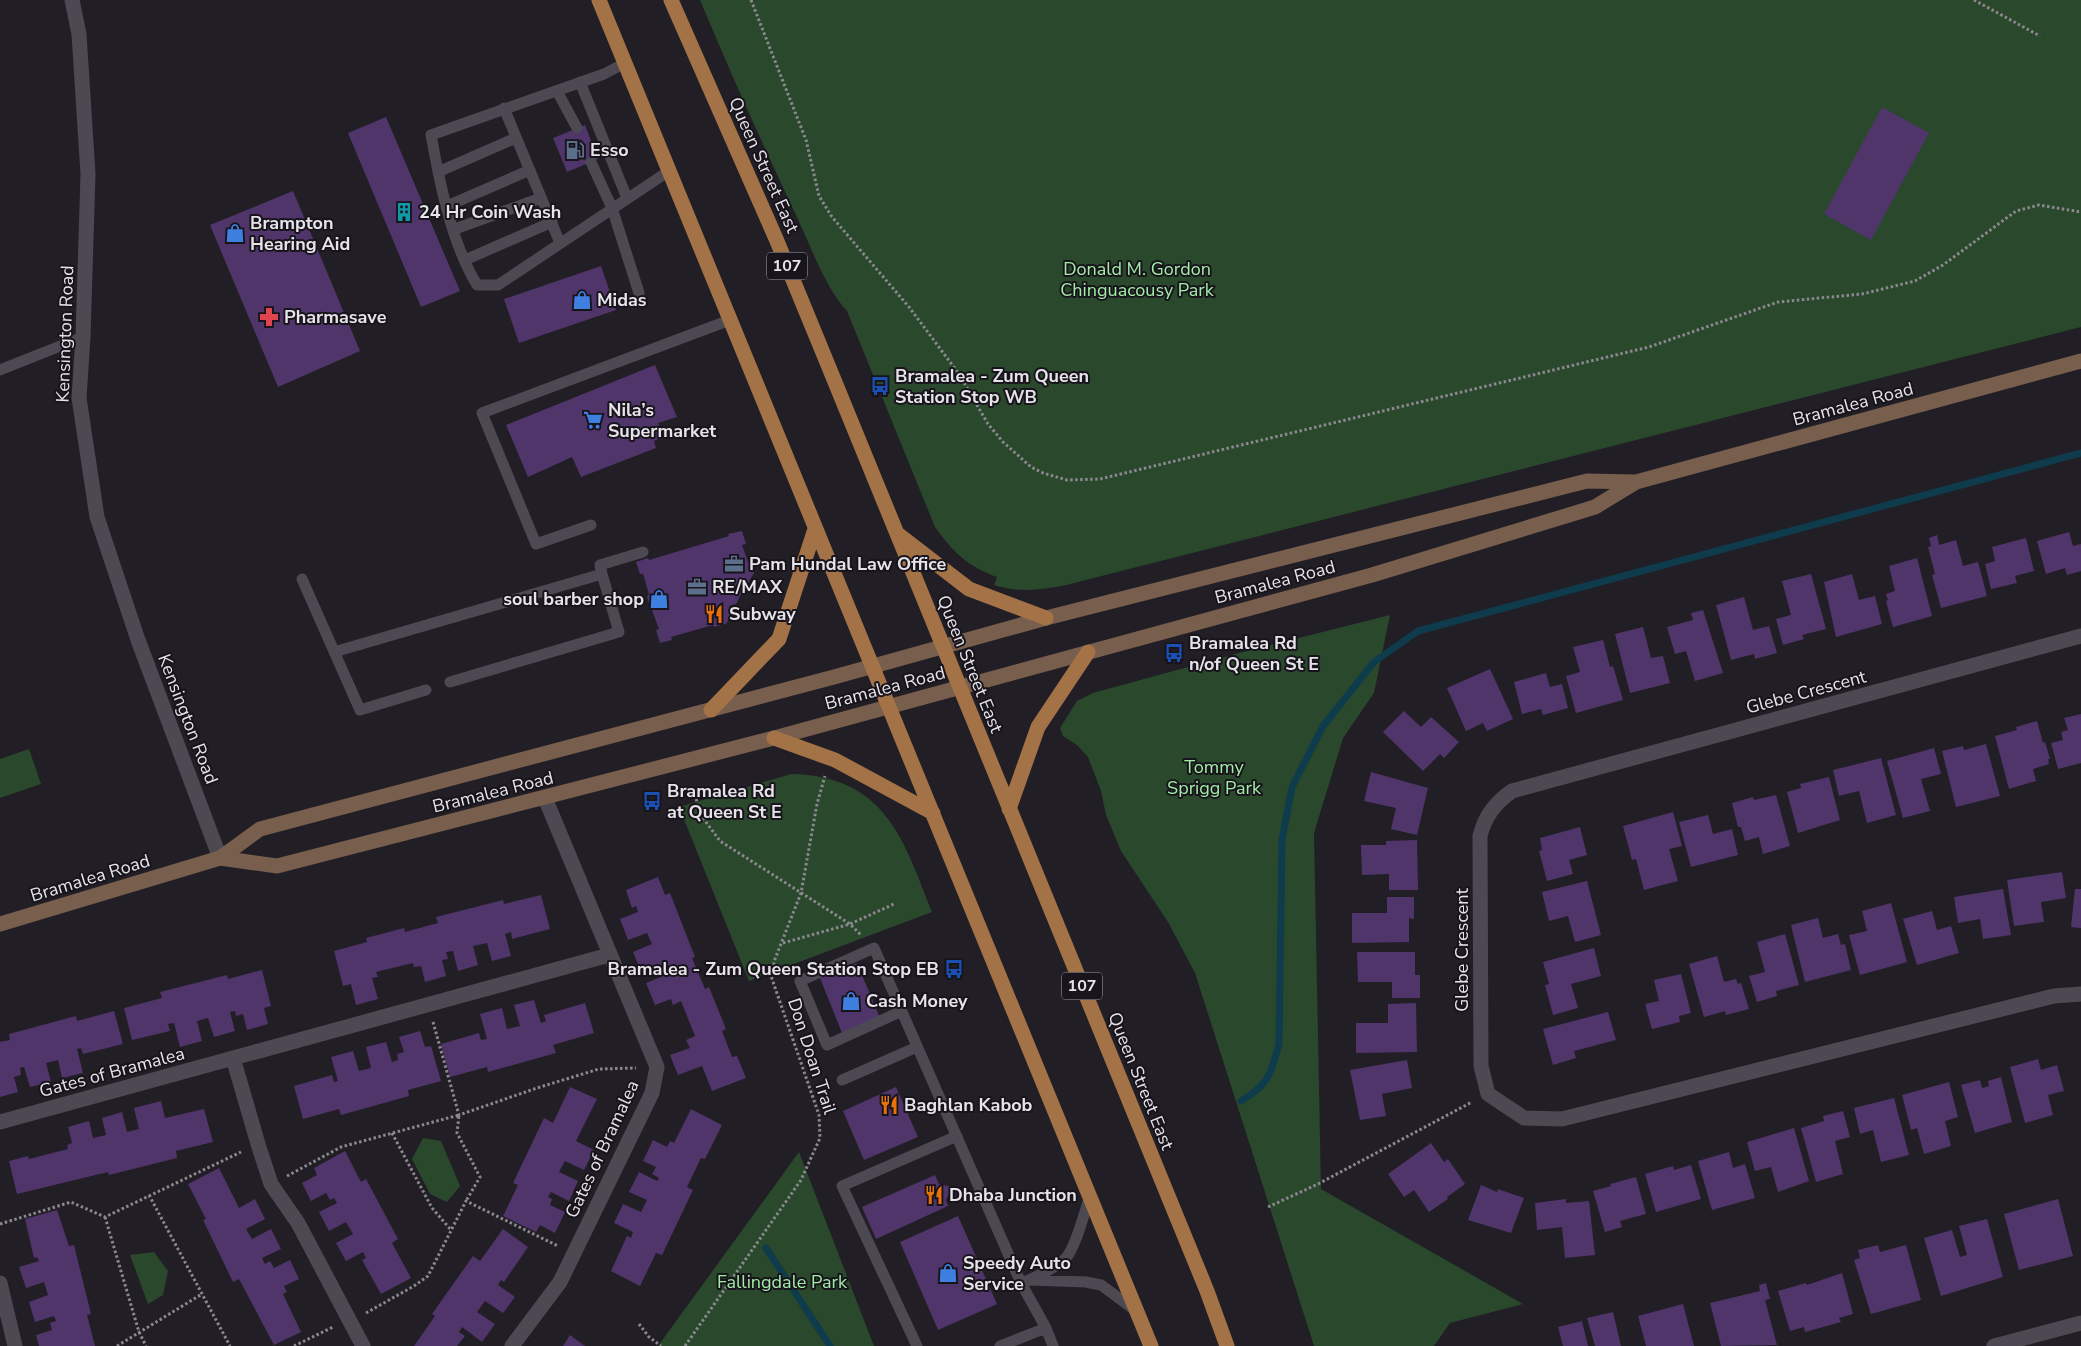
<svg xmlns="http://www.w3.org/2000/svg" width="2081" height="1346" font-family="'Nunito Sans',sans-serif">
	<rect width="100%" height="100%" fill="#211e25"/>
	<path fill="#2a482c" d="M700 0H2081V327L1066 585C1042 590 1018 593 994 585L997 577C967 566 953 552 935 527L847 311C824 286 810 244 795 213 762 143 730 72 700 0Z
		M1390 615 1374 693 1343 738 1314 833 1321 1189 1523 1304 1450 1323 1434 1346H1314L1195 973 1168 922 1121 851 1106 815 1101 791 1088 757 1077 745 1063 736 1060 728 1077 701 1093 693 1239 653Z
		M29 749 41 784 0 798V759Z
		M791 774C885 776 903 838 932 912L749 981 679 807Z
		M423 1138 441 1141 460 1186 447 1202 430 1194 412 1159Z
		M799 1152 874 1346H658Z
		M154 1252 168 1271 163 1295 148 1304 130 1255Z"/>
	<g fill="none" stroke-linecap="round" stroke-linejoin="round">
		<path stroke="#0f3c4c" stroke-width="7" d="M1241 1101C1269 1085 1271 1073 1279 1044L1282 840 1292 787 1323 726 1374 662 1418 631 2081 453
			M766 1248 830 1346"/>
	</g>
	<path fill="#50356a" d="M1882 107 1929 133 1871 240 1824 214Z
		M386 117 460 291 421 307 348 133Z
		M585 125 598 159 567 172 553 138Z
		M293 191 360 351 278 387 210 225Z
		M601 266 616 310 519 343 504 299Z
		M655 365 677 417 658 423 664 436 654 441 656 448 581 477 572 457 528 477 506 425Z
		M742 531 746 544 742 545 748 562 751 561 754 573 748 583 740 585 742 592 736 604 729 606 732 614 726 624 714 627 713 625 671 637 672 640 660 643 656 630 659 629 647 597 649 594 643 574H640L636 562 648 558 649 560 729 536 728 534Z
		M2069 532 2073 546 2081 544V571L2067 575 2065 568 2046 574 2037 541Z
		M1937 535 1939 545 1956 540 1963 566 1978 562 1987 596 1941 608 1932 575 1935 574 1928 547 1931 546 1929 538Z
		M2026 538 2034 571 2015 576 2017 583 1991 589 1985 564 1995 561 1992 547Z
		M1917 558 1932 616 1893 627 1886 601 1888 600 1886 594 1895 591 1889 566Z
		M1811 574 1826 629 1802 635 1804 639 1783 645 1776 619 1791 615 1782 581Z
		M1852 574 1859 600 1875 596 1882 624 1836 637 1824 582Z
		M1744 597 1753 630 1769 626 1777 653 1755 659 1754 654 1731 660 1716 605Z
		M1703 610 1723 673 1695 681 1686 651 1675 654 1667 627 1693 620 1691 613Z
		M1643 627 1651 658 1663 656 1670 683 1630 693 1615 634Z
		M1603 640 1610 667 1613 666 1623 700 1576 713 1566 676 1580 672 1573 647Z
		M1490 669 1513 719 1487 731 1483 723 1466 731 1447 688Z
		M1546 673 1550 687 1562 684 1568 708 1543 715 1541 709 1522 714 1514 682Z
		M1404 711 1421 727 1431 717 1459 742 1444 758 1440 754 1423 771 1383 732Z
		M2081 714V763L2058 769 2051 743 2063 740 2061 732 2068 730 2064 718Z
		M2037 721 2043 743 2045 742 2050 759H2048L2049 764 2033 769 2036 781 2009 789 1995 736 2017 730 2016 727Z
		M1986 744 2000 796 1956 807 1942 751 1963 746 1964 750Z
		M1934 748 1941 774 1921 779 1930 811 1903 818 1887 761Z
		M1881 758 1896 815 1867 823 1859 791 1839 796 1833 770Z
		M1371 772 1428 788 1417 835 1391 829 1396 808 1364 801Z
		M1829 777 1840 820 1798 833 1787 792 1801 788 1800 784Z
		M1776 795 1790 846 1763 854 1759 837 1745 841 1741 827H1738L1732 803 1753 797 1754 800Z
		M1673 812 1682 846 1669 849 1678 881 1644 890 1636 859 1632 860 1623 826Z
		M1708 815 1713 834 1732 829 1738 855 1691 867 1679 822Z
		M1580 827 1587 855 1569 860 1573 874 1547 881 1539 851 1542 850 1540 838Z
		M1417 840 1418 890H1389V874L1362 875 1361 845H1386V841Z
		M2062 872 2066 898 2041 902 2044 922 2014 926 2007 880Z
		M658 877 665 895 670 893 695 957 692 958 705 989 709 987 726 1029 722 1031 732 1057 737 1056 746 1078 712 1091 702 1066 678 1075 670 1055 690 1048 686 1040 695 1036 681 1001 673 1005 671 999 655 1005 646 983 661 977 658 970 661 969 660 965 641 972 633 952 652 944 647 933 628 940 620 919 638 912 636 906 632 908 626 890Z
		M1587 881 1601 935 1575 942 1568 916 1549 921 1542 892Z
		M2003 889 2011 935 1983 939 1980 919 1958 923 1954 897Z
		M2075 889H2081V928L2071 927Z
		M541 895 550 929 512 939 511 932 505 934 511 956 492 961 487 943 473 946 478 965 458 971 453 951 446 952 448 959 442 960 446 976 425 982 421 966 414 967 413 963 376 972 378 977 372 978 378 999 356 1005 351 984 343 986 334 951 367 942 366 938 404 928 405 932 438 923 436 917 503 900 504 904Z
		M1387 897H1414V919L1409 918V942L1352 943V913H1387Z
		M1891 903 1907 962 1860 975 1849 935 1867 931 1862 911Z
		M1932 911 1937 930 1951 926 1959 953 1917 965 1903 919Z
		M1818 918 1823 938 1838 934 1841 945 1845 944 1851 970 1805 982 1791 925Z
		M1785 934 1799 985 1776 991 1777 996 1757 1002 1749 976 1765 972 1757 942Z
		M1594 948 1601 976 1571 984 1578 1008 1553 1015 1545 985 1549 984 1543 962Z
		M1357 952H1415V975H1420V998H1392V982H1358Z
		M1717 956 1724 982 1736 979 1738 984 1741 983 1749 1009 1726 1015 1725 1011 1704 1017 1689 964Z
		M857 963 880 1018 842 1033 820 978Z
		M262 970 271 1006 264 1008 268 1024 247 1030 243 1014 236 1016 235 1011 230 1012 235 1031 214 1037 208 1018 197 1021 202 1041 180 1047 174 1023 168 1024 170 1031 132 1040 124 1008 162 998 160 992 227 975 228 979Z
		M1681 974 1691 1013 1679 1016 1680 1022 1652 1029 1645 1004 1659 1001 1654 980Z
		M534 1000 541 1023 546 1021 544 1015 585 1003 594 1033 553 1045 556 1053 488 1072 487 1067 450 1077 441 1044 479 1033 481 1040 487 1039 480 1014 502 1008 507 1029 520 1026 514 1005Z
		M1416 1003 1417 1052 1356 1053V1023H1388V1004Z
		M114 1011 123 1044 83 1054 81 1048 77 1049 83 1073 62 1078 58 1060 46 1063 51 1082 30 1087 24 1067 20 1068 21 1075 14 1077 18 1092 0 1097V1042L10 1040 9 1034 76 1016 77 1021Z
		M1608 1012 1616 1040 1574 1051 1576 1058 1553 1065 1543 1029Z
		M420 1031 425 1047 431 1046 441 1081 408 1090 409 1096 341 1115 339 1109 303 1119 294 1086 332 1075 334 1082 338 1081 331 1057 353 1051 359 1071 371 1068 366 1047 386 1042 392 1062 398 1060 397 1054 404 1052 399 1037Z
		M2038 1059 2041 1070 2057 1065 2064 1091 2048 1095 2053 1115 2025 1123 2010 1067Z
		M1407 1060 1412 1088 1382 1094 1386 1116 1360 1120 1350 1070Z
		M2001 1077 2012 1122 1975 1133 1961 1085 1980 1080 1982 1088 1989 1086 1988 1081Z
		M1949 1082 1958 1117 1945 1121 1951 1146 1924 1154 1917 1128 1911 1130 1902 1095Z
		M570 1087 597 1099 576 1141 594 1150 584 1170 565 1161 559 1172 578 1181 569 1201 551 1192 548 1197 552 1199 550 1205 565 1212 555 1233 540 1225 536 1232 503 1216 518 1185 513 1183 544 1118 553 1123Z
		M896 1087 918 1137 864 1160 843 1111Z
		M1894 1098 1909 1155 1881 1162 1873 1130 1860 1134 1854 1108Z
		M161 1101 165 1118 204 1109 213 1142 176 1151 177 1158 109 1175 108 1172 17 1194 9 1161 28 1156 29 1159 68 1149 67 1145 72 1143 68 1127 89 1121 93 1138 106 1135 102 1118 122 1112 127 1132 139 1129 134 1108Z
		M691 1109 722 1125 705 1159 701 1158 687 1187 693 1190 662 1255 656 1253 640 1286 611 1271 627 1236 631 1238 633 1232 614 1223 623 1204 641 1212 647 1200 629 1192 639 1172 657 1181 659 1178 652 1174 656 1167 643 1161 653 1140 667 1147 670 1141 674 1143Z
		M1843 1111 1850 1137 1835 1141 1843 1174 1816 1182 1801 1128 1824 1121 1823 1116Z
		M1794 1128 1809 1181 1778 1192 1771 1167 1755 1171 1747 1142Z
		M1431 1143 1444 1162 1448 1159 1465 1184 1447 1197 1448 1199 1429 1212 1414 1190 1404 1197 1388 1174Z
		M345 1151 361 1182 366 1179 398 1239 392 1243 411 1278 381 1294 362 1260 366 1258 363 1252 346 1261 336 1243 353 1234 346 1222 329 1231 319 1212 337 1203 334 1198 330 1200 326 1193 311 1201 302 1183 317 1175 314 1168Z
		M1729 1152 1733 1168 1745 1164 1755 1198 1712 1210 1698 1161Z
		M1691 1165 1701 1199 1656 1212 1645 1174 1673 1166 1674 1170Z
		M219 1168 239 1208 255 1199 265 1219 246 1229 252 1239 271 1229 281 1249 262 1258 265 1264 270 1261 274 1268 290 1260 299 1279 284 1286 287 1292 283 1294 301 1332 274 1345 239 1279 233 1282 203 1220 206 1219 188 1184Z
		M935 1175 939 1184 952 1187 946 1200 948 1206 876 1239 862 1207Z
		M1636 1177 1646 1214 1620 1221 1622 1227 1605 1232 1593 1191 1611 1186 1610 1184Z
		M1481 1185 1497 1192 1498 1189 1524 1198 1511 1233 1468 1220Z
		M1566 1199V1203L1589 1201 1595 1255 1565 1258 1562 1227 1537 1230 1535 1203Z
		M2058 1199 2073 1256 2019 1270 2004 1214Z
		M57 1210 69 1246 74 1245 91 1314 87 1315 95 1346H39L36 1335 52 1330 50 1323 56 1321 54 1316 35 1322 29 1302 48 1295 44 1282 26 1288 19 1267 39 1261 37 1257 34 1258 25 1219Z
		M958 1216 997 1304 938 1330 900 1242Z
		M1987 1219 2003 1277 1941 1296 1924 1238 1952 1230 1960 1257 1967 1255 1959 1226Z
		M503 1229 528 1247 504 1282 501 1280 498 1285 515 1297 503 1313 485 1301 477 1312 495 1324 482 1342 462 1327 459 1332 465 1336 457 1346H414L435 1316 432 1314 473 1256 480 1261Z
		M1878 1245 1880 1252 1906 1245 1921 1300 1871 1314 1854 1260 1860 1258 1858 1250Z
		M1842 1273 1853 1314 1839 1318 1841 1322 1805 1332 1804 1327 1790 1331 1778 1291 1806 1283 1807 1285Z
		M1766 1283 1770 1299 1765 1300 1777 1345 1721 1346 1710 1303 1760 1291 1759 1285Z
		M1683 1304 1694 1346H1646L1638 1316Z
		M1613 1312 1621 1346H1595L1587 1318Z
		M1582 1321 1588 1346H1563L1558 1327Z
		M570 1335 585 1346H563Z"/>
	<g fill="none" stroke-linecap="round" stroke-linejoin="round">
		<path stroke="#8b888f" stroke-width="3" stroke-dasharray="2.5 2.5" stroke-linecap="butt" d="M751 0 806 140 819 196 832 217 909 307 959 374 988 424 1003 442 1031 467 1043 473 1067 480 1100 479 1649 347 1778 302 1862 294 1915 281 1943 265 2016 211 2039 205 2081 212
			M1974 0 2040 36
			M696 799 703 818 720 841 850 924 862 936
			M783 943 850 924 894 904
			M433 1022 459 1115 537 1088 599 1069 636 1068
			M392 1133 432 1208 451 1230
			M287 1176 341 1147 459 1115 457 1133 480 1177 466 1201
			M149 1195 230 1346
			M1268 1207 1318 1184 1472 1102
			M105 1217 139 1332 146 1346
			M0 1224 71 1202 105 1217 241 1152
			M366 1313 414 1286 428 1276 466 1201 558 1246
			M639 1324 649 1337 661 1346
			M117 1346 202 1294
			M294 1346 333 1327
			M685 1346 801 1180 820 1138 819 1115 771 976 775 959 801 893 817 804 825 776"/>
		<path stroke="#4d4952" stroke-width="11" d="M625 63 604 74 431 135C440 184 451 242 477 285H498L669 171
			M580 82 627 198
			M557 91 577 128
			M504 108 560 243
			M591 162 612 208 639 293
			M438 172 516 138
			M447 206 530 170
			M455 229 541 198
			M465 260 552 222
			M0 370 83 337
			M591 525 536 544 482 413 730 320
			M602 574 600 565 643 552
			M302 579 360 710 426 690
			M334 652 602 574 619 632 450 682
			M902 1011 827 1045 800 981 874 948 1021 1283 1046 1328 1053 1346
			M842 1080 917 1047
			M1030 1280 1086 1282 1101 1285 1135 1310
			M1021 1283C1033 1279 1057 1267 1066 1258 1076 1246 1084 1214 1089 1199
			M917 1346 842 1186 957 1136
			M1000 1346 1046 1328"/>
		<path stroke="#4d4952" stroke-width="15" d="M72 0 79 34 88 174 83 337 79 398 97 517 138 640 220 858
			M2081 636 1512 791C1495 803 1485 816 1480 836L1481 1066 1488 1094 1524 1118 1562 1119 2054 996 2081 994
			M233 1058 258 1144 271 1184 298 1223 363 1346
			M0 1122 609 955
			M0 1283 15 1346
			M512 1346 560 1282 652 1093 657 1067 545 798
			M1994 1346 2081 1323"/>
		<path stroke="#785e4c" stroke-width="15" d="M220 858 277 866 774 738 1372 575 1595 507 1636 482
			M0 924 220 858 260 829 834 677 1046 618 1587 481 1636 482 2081 361"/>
		<path stroke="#a37246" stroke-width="15" d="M599 0 1151 1346
			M671 0 777 241 828 365 1207 1291 1227 1346
			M899 535 969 589 1046 618
			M711 710 779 639 815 529
			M774 738 835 760 933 813
			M1009 809 1038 727 1088 652"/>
	</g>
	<defs>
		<g id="fuel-bare" transform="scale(1.5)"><path d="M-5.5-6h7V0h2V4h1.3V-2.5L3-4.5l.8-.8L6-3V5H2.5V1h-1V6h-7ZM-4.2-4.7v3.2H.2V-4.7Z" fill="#5c6f8a" stroke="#18141c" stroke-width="2.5" paint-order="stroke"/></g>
		<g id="building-bare" transform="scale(1.5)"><path d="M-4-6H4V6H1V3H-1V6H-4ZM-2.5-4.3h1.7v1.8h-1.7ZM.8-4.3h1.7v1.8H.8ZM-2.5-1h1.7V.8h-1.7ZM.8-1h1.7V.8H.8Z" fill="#0f9aa8" stroke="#18141c" stroke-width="2.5" paint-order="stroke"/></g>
		<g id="shop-bare" transform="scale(1.5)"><path d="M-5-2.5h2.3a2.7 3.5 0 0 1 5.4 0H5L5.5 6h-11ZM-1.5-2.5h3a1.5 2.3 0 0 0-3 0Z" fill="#3f7fe0" stroke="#18141c" stroke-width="2.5" paint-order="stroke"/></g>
		<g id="pharmacy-bare" transform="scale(1.5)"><path d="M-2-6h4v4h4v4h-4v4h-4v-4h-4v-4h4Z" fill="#e0444e" stroke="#18141c" stroke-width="2.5" paint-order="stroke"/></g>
		<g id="bus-bare" transform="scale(1.5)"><path d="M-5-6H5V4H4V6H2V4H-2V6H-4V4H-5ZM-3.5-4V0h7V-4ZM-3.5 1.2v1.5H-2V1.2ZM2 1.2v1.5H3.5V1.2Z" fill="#1a4fb4" stroke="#18141c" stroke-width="2.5" paint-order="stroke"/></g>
		<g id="supermarket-bare" transform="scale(1.5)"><path d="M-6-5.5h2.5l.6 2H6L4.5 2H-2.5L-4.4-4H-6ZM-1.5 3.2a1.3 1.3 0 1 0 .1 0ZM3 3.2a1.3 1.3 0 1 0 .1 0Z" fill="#3f7fe0" stroke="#18141c" stroke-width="2.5" paint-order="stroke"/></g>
		<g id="office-bare" transform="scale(1.5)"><path d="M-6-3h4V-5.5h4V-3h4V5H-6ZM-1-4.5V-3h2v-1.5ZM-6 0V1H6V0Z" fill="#5c6f8a" stroke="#18141c" stroke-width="2.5" paint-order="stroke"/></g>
		<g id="restaurant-bare" transform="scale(1.5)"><path d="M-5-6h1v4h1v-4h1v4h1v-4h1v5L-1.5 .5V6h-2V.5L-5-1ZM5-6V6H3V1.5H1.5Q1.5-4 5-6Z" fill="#e8710a" stroke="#18141c" stroke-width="2.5" paint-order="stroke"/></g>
	</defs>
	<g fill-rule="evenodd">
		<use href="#fuel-bare" x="575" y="150"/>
		<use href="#building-bare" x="404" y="212"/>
		<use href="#shop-bare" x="235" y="233"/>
		<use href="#shop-bare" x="582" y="300"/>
		<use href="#pharmacy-bare" x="269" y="317"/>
		<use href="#bus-bare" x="880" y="386"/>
		<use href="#supermarket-bare" x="593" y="420"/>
		<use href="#office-bare" x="734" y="564"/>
		<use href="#office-bare" x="697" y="587"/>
		<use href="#shop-bare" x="659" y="599"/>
		<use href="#restaurant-bare" x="714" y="614"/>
		<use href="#bus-bare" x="1174" y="653"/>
		<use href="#bus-bare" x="652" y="801"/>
		<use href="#bus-bare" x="954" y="969"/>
		<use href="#shop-bare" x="851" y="1001"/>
		<use href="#restaurant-bare" x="889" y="1105"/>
		<use href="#restaurant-bare" x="934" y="1195"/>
		<use href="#shop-bare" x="948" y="1273"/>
	</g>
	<g text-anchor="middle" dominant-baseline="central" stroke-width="4" stroke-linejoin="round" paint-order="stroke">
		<g fill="#18141c" stroke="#a8a5ac" stroke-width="1">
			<rect x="767" y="252.5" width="40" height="27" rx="4"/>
			<rect x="1062" y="972.5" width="40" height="27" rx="4"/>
		</g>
		<g font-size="16" font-weight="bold" fill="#e6e3e9">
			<text x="787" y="266">107</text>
			<text x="1082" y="986">107</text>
		</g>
		<g font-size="18" font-weight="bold" fill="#e6e3e9" stroke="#18141c" text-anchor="start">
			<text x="590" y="150">Esso</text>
			<text x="419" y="212">24 Hr Coin Wash</text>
			<text x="250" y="223">Brampton<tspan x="250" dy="21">Hearing Aid</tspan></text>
			<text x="597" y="300">Midas</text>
			<text x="284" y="317">Pharmasave</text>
			<text x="895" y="376">Bramalea - Zum Queen<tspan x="895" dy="21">Station Stop WB</tspan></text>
			<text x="608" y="410">Nila’s<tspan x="608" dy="21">Supermarket</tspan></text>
			<text x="749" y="564">Pam Hundal Law Office</text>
			<text x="712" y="587">RE/MAX</text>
			<text x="644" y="599" text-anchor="end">soul barber shop</text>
			<text x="729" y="614">Subway</text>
			<text x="1189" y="643">Bramalea Rd<tspan x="1189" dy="21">n/of Queen St E</tspan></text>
			<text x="667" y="791">Bramalea Rd<tspan x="667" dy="21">at Queen St E</tspan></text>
			<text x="939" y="969" text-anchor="end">Bramalea - Zum Queen Station Stop EB</text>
			<text x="866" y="1001">Cash Money</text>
			<text x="904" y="1105">Baghlan Kabob</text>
			<text x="949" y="1195">Dhaba Junction</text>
			<text x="963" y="1263">Speedy Auto<tspan x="963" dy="21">Service</tspan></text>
		</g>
		<g font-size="18" fill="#e6e3e9" stroke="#18141c">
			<text transform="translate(764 165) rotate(66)">Queen Street East</text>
			<text transform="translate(65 334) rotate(-88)">Kensington Road</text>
			<text transform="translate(1853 404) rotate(-15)">Bramalea Road</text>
			<text transform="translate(1275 582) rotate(-15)">Bramalea Road</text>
			<text transform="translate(970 664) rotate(68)">Queen Street East</text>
			<text transform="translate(885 688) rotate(-15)">Bramalea Road</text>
			<text transform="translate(1806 692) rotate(-15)">Glebe Crescent</text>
			<text transform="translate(188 719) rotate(69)">Kensington Road</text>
			<text transform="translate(493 792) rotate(-14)">Bramalea Road</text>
			<text transform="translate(90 878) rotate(-17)">Bramalea Road</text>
			<text transform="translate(1462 950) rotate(-90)">Glebe Crescent</text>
			<text transform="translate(812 1056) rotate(72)">Don Doan Trail</text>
			<text transform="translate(112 1072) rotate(-15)">Gates of Bramalea</text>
			<text transform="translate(1141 1081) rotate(68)">Queen Street East</text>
			<text transform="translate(602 1149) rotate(-65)">Gates of Bramalea</text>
		</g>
		<g font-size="18" fill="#a2eda6" stroke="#18141c">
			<text x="1137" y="269">Donald M. Gordon<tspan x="1137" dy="21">Chinguacousy Park</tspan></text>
			<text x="1214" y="767">Tommy<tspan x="1214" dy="21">Sprigg Park</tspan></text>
			<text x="782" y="1282">Fallingdale Park</text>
		</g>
	</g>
</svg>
